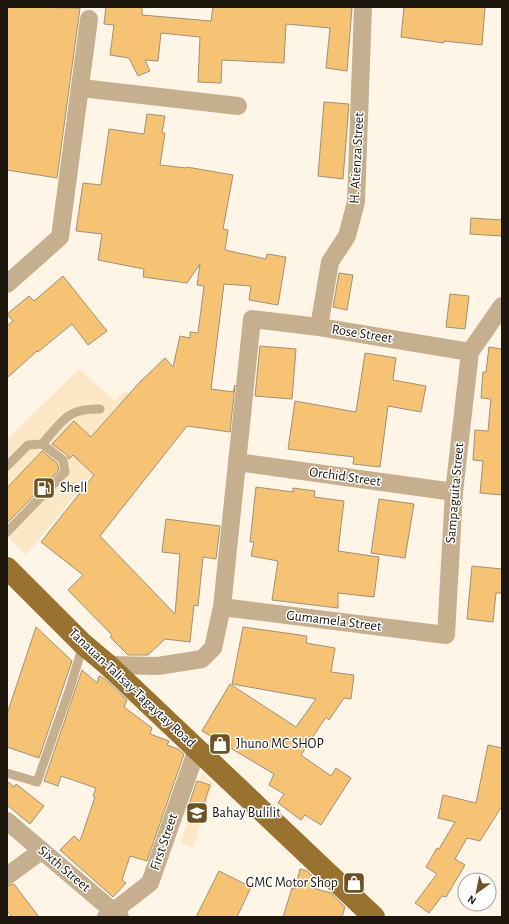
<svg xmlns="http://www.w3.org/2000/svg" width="509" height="924" font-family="'Alegreya Sans',sans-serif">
	<rect width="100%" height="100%" fill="#fff5e6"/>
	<path fill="#fce7c7" d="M79 369 115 401 125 391 146 410 26 555 7 536V439Z
		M202 773 213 783 193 848 181 843Z"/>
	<path fill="#f6c374" stroke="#9f9078" d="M7 7 80 8 57 178 7 170Z
		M106 7H142V15L211 21 213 7H352L347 71 326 68 330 28 286 24 284 63 222 60 221 83 198 82 200 37 161 33 158 61 145 60 150 71 138 76 129 58 110 55 114 25 104 24Z
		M404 7H485L482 45 444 41V43L401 37Z
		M324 102 349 104 343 179 318 176Z
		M147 114 165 116 162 133H165L160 165 186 168 187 167 233 175 223 229 228 230 225 250 266 259 267 254 286 257 278 305 249 300 251 286 224 284 211 389 233 392 235 385 230 432 187 426 100 536 175 614 180 554 162 552 166 519 220 526 216 559 203 557 198 606 194 605 190 642 165 639 148 655H128L110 637 112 635 68 590 83 575 41 542 94 475 73 455 69 459 67 455 52 444 74 421 91 437 138 384 165 358 173 367 180 336 190 338V332L198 333 204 286 197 285 200 264 187 283 143 277 144 269 98 260 102 234 76 231 83 183 101 185 109 129 144 134Z
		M471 218 502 220V236L470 234Z
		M339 273 353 275 347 310 333 307Z
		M63 276 107 331 88 345 72 324 38 352 37 351 7 378V326L13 321 7 314 29 296 34 301Z
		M450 294 469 296 465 329 446 327Z
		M260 346 296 349 292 399 255 396Z
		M489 347 502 349V495L480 493 483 461 473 460 475 430 488 431 491 399 481 398 483 372H486Z
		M365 353 396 358 393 380 426 386 421 412 388 406 380 467 353 464 354 457 288 449 295 401 356 412Z
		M42 451 57 463 59 470 7 523V488Z
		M256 487 293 492V488L315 491 314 497 344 501 338 551 379 557 374 597 338 593V608L272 600 278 561 251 556 254 542H250Z
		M379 499 414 504 405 558 371 553Z
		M472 566 502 569V593H496L493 622 467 619Z
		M36 627 72 661 39 758 7 747V714Z
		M243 627 307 636 306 643 335 648 331 672 354 675 351 699 344 698 329 720 326 717 301 755 331 776 336 768 351 778 321 825 305 815 301 820 278 803 284 794 269 785 274 774 202 731 230 684 296 727 316 699 232 684Z
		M82 670 97 683 99 676 105 679 127 700 124 707 152 728 150 734 169 741 167 745 178 749 184 754 147 861 130 856 122 880 126 883 113 897 60 850 74 836 80 841 95 797 93 796 96 788 61 776 58 786 44 781Z
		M488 745 502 748V806L480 841 467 838 455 859 465 865 446 897 442 896 429 913 415 903 437 874 426 867 437 848 439 849 455 822 438 818 443 795 476 803Z
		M7 781 14 787 16 784 44 806 30 824 7 805Z
		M197 781 210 785 200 817 186 813Z
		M300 869 307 871 315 879 313 888 331 893 345 907 342 917H283L292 888 295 889Z
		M219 871 251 887 237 917H196Z
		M14 884 39 917H12L7 911V886Z"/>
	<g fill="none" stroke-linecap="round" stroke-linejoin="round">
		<path stroke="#c5af8e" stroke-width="9" d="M42 444C63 421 67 408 100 409
			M7 466 28 445 42 444 63 460 65 472 7 532
			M7 773 37 782 70 688 83 645"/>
		<path stroke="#c5af8e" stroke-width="18" d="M81 88 238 106
			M7 284 60 237 89 19
			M319 327 330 262 347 236 356 202 363 7
			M237 462 454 492
			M222 607 446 635 454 492 470 352 502 306
			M108 665 158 666 202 659 213 648 222 607 252 319 319 327 470 352
			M7 821 120 917
			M7 876 41 851
			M106 917 150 883 197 749"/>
		<path stroke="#99722f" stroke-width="22" d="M7 568 83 644 108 665 374 917"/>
	</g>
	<defs>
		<g id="fuel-square" transform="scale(1.15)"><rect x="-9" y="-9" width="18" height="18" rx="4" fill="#6e5225" stroke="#fff"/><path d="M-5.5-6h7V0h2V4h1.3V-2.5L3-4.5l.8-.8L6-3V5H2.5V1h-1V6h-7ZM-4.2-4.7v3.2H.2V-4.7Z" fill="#fff"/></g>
		<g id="shop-square" transform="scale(1.15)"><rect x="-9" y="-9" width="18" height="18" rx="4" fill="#6e5225" stroke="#fff"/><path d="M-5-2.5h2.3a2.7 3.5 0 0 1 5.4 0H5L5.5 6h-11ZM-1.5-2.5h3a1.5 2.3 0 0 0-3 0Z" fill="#fff"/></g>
		<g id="school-square" transform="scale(1.15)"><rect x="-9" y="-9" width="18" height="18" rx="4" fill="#6e5225" stroke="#fff"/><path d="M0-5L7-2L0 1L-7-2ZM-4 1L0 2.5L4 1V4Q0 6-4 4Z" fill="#fff"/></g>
	</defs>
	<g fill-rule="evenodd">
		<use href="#fuel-square" x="44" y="488"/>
		<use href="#shop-square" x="220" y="744"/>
		<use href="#school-square" x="197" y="813"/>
		<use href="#shop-square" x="354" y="883"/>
	</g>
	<g text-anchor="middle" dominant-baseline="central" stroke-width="3" stroke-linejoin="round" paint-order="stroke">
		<g font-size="14" fill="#1d170e" stroke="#fff">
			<text transform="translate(357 158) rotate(-87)">H. Atienza Street</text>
			<text transform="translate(362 334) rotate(9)">Rose Street</text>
			<text transform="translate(345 477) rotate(8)">Orchid Street</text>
			<text transform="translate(455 493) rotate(-85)">Sampaguita Street</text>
			<text transform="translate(334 621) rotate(7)">Gumamela Street</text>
			<text transform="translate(132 688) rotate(43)">Tanauan-Talisay-Tagaytay Road</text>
			<text transform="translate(164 842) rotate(-71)">First Street</text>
			<text transform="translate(64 869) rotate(40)">Sixth Street</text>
		</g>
		<g font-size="14" fill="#1d170e" stroke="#fff" text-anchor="start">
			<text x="60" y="488">Shell</text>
			<text x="236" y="744">Jhuno MC SHOP</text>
			<text x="212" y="813">Bahay Bulilit</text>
			<text x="338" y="883" text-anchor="end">GMC Motor Shop</text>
		</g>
	</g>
	<rect width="509" height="924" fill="none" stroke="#1d170e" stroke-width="16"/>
	<g transform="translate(477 892) rotate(213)"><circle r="19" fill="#ffffff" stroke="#a5a29f"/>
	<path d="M0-3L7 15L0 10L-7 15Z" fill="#6e5225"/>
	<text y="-6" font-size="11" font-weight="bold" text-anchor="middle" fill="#1d170e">N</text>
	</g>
</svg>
